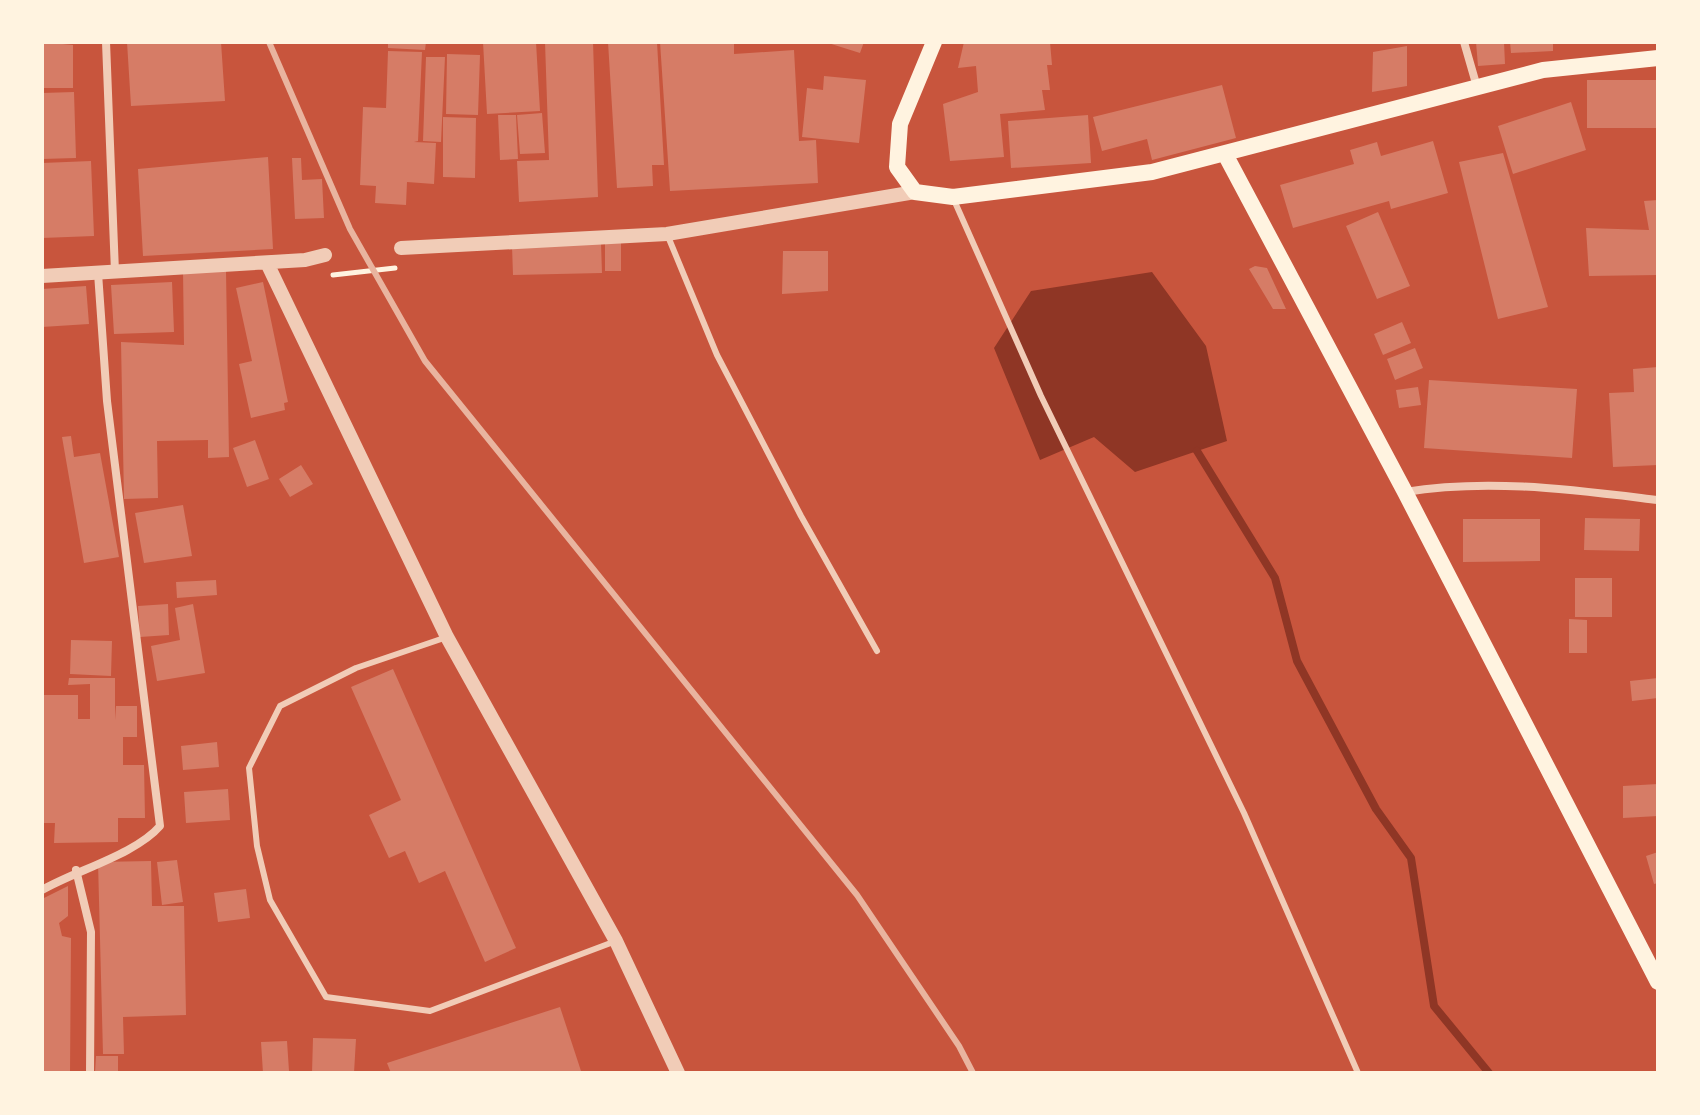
<svg xmlns="http://www.w3.org/2000/svg" width="1700" height="1115" font-family="Bitter,serif">
	<rect width="100%" height="100%" fill="#c8553d"/>
	<path fill="#8f3625" d="M1152 272 1206 346 1227 441 1135 472 1094 437 1040 460 994 348 1031 291Z"/>
	<g fill="none" stroke-linecap="round" stroke-linejoin="round">
		<path stroke="#8f3625" stroke-width="8" d="M1197 451 1275 578 1297 661 1376 809 1411 858 1434 1006 1489 1073"/>
	</g>
	<path fill="#d67c66" d="M42 42 73 45V88H42Z
		M127 42H221L225 101 131 106Z
		M388 42H426L425 50 388 48Z
		M483 42H536L540 111 487 114Z
		M545 42H593L598 197 519 202 517 161 549 160Z
		M608 42H657L664 165H652L653 186 617 188Z
		M660 42H734V54L794 50 799 141 816 140 818 183 670 191Z
		M825 42H864L860 53Z
		M964 42H1050L1052 65H1047L1050 90H1042L1045 110 1000 114 1004 157 950 161 943 104 978 92 976 66 958 68Z
		M1476 42H1504L1505 64 1478 66Z
		M1510 42H1553V51L1511 53Z
		M1407 46V86L1372 92 1373 52Z
		M388 51 422 52 418 141 414 142 436 143 434 184 407 182 406 205 375 203 376 186 360 185 363 107 386 108Z
		M447 54 480 55 478 115 446 114Z
		M426 57H445L441 142 423 141Z
		M824 76 866 80 859 143 802 137 807 88 823 90Z
		M1587 80H1658V128H1587Z
		M1222 85 1236 138 1152 160 1147 139 1102 151 1093 117Z
		M74 92 76 158 42 159V93Z
		M1571 102 1586 150 1513 174 1498 126Z
		M542 113 545 153 520 154 517 115Z
		M498 115H516L518 159 500 160Z
		M1088 115 1091 163 1011 168 1008 121Z
		M443 117 476 118 475 178 443 177Z
		M1433 141 1448 193 1391 209 1389 201 1293 228 1280 185 1354 164 1350 150 1377 142 1381 156Z
		M1503 153 1548 307 1498 319 1459 162Z
		M268 157 273 249 143 256 138 169Z
		M292 158H301L302 180 322 179 324 218 295 219Z
		M91 161 94 236 42 238V163Z
		M1658 200V275L1589 276 1586 228 1649 230 1644 201Z
		M1378 212 1410 286 1377 299 1346 226Z
		M601 243 602 273 513 275 512 246Z
		M605 243H621V271H605Z
		M783 251H828V291L782 294Z
		M1255 266 1267 268 1286 309H1273L1249 269Z
		M183 271H226L229 457 208 458V440L157 441 158 498 124 499 121 342 184 345Z
		M172 282 174 332 114 334 111 285Z
		M263 282 288 402 284 403 285 410 251 418 239 364 252 361 236 288Z
		M86 286 89 324 42 327V289Z
		M1402 322 1411 343 1383 355 1374 334Z
		M1415 348 1423 368 1395 380 1387 359Z
		M1658 367V465L1613 467 1609 393 1634 392 1633 369Z
		M1429 380 1577 389 1572 458 1424 448Z
		M1418 387 1421 405 1399 408 1396 390Z
		M71 436 74 457 100 453 119 557 84 563 62 437Z
		M255 440 269 479 247 487 233 448Z
		M301 465 313 484 290 497 279 479Z
		M183 505 192 556 144 563 135 513Z
		M1585 518 1640 519 1639 551 1584 550Z
		M1463 519H1540V561L1463 562Z
		M1575 578H1612V617H1575Z
		M216 580 217 595 177 598 176 582Z
		M168 604 169 635 140 637 138 606Z
		M193 604 205 673 157 681 151 646 180 640 175 608Z
		M1569 619 1587 620V653H1569Z
		M71 640 112 641 111 676 70 674Z
		M393 669 516 948 485 962 445 871 419 883 405 851 389 858 369 815 401 800 351 687Z
		M69 678H115V720L116 706H137V737H123V765H144L145 818H118V842L54 843 55 823H42V695H78V719H90V684L68 685Z
		M1658 678V698L1632 701 1630 681Z
		M217 742 219 767 183 770 181 746Z
		M1658 784V816L1623 818V786Z
		M228 789 230 820 186 823 184 792Z
		M1658 852V883L1654 884 1646 856Z
		M177 860 183 902 162 905 157 862Z
		M151 861 152 906H184L186 1015 123 1017 124 1054H103L98 862Z
		M68 886V916L59 923 62 936 71 938 70 1073H42V899Z
		M246 889 250 918 218 922 214 893Z
		M560 1007 581 1071 391 1073 387 1063Z
		M313 1038 356 1039 354 1073H312Z
		M287 1041 289 1071 263 1073 261 1042Z
		M96 1056H118V1073H95Z"/>
	<g fill="none" stroke-linecap="round" stroke-linejoin="round">
		<path stroke="#fff3e0" stroke-width="5" d="M333 275 395 268"/>
		<path stroke="#f1ccb7" stroke-width="6" d="M954 200 1041 396 1244 813 1358 1073
			M667 234 717 355 801 516 877 651
			M447 637 356 668 280 706 249 768 257 846 270 900 326 997 430 1011 616 941"/>
		<path stroke="#f1ccb7" stroke-width="8" d="M106 42 115 272
			M1464 42 1477 87
			M1405 492C1489 478 1574 490 1658 500
			M76 870 91 932 90 1073
			M42 890C77 870 136 854 160 826L107 401 98 273"/>
		<path stroke="#f1ccb7" stroke-width="14" d="M401 248 667 234 915 192
			M267 263 447 637 616 941 678 1073
			M42 276 305 260 325 255"/>
		<path stroke="#fff3e0" stroke-width="16" d="M934 42 900 124 897 167 915 192 953 197 1152 172 1543 70 1658 58
			M1225 154 1405 492 1658 982"/>
		<path stroke="#e9b49f" stroke-width="6" d="M269 42 350 229 425 361 857 895 959 1046 973 1073"/>
	</g>
	<rect width="1700" height="1115" fill="none" stroke="#fff3e0" stroke-width="88"/>
</svg>
